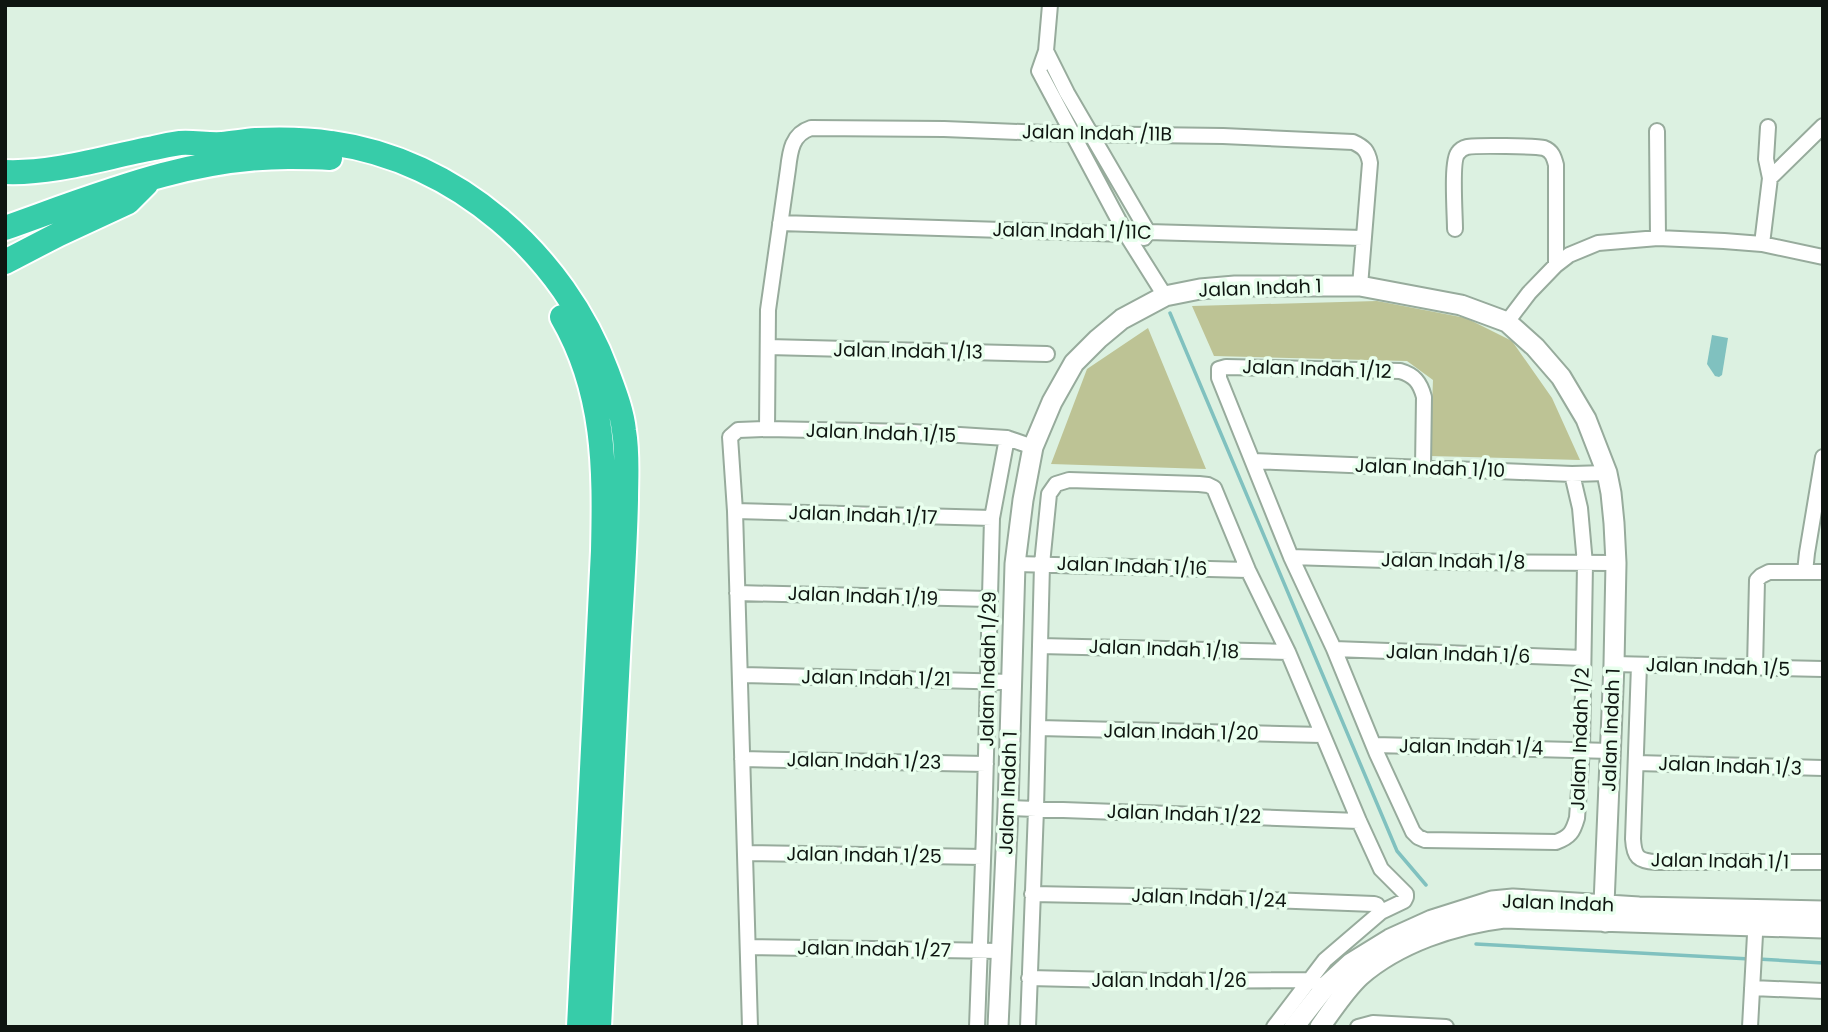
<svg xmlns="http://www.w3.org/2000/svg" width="1828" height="1032" font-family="Poppins,sans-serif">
	<rect width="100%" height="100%" fill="#dcf1e1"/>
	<path fill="#bdc395" d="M1377 301 1466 318 1512 341 1552 398 1580 460 1430 456 1433 380 1407 361 1214 356 1192 306Z
		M1148 328 1206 469 1051 464 1087 369Z"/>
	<path fill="#80c1bf" d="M1712 335 1728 338 1722 375 1719 377 1715 376 1707 364Z"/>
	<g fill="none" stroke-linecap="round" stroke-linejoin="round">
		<path stroke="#80c1bf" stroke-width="3.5" d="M1170 313 1397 851 1426 885
			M1476 944 1750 959
			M1758 959 1823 963"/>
		<g stroke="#97ab9c" stroke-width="18">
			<path id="street" d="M1050 5 1046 51 1039 71 1126 234 1165 296
				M1046 51 1067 93 1148 232 1144 238
				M1657 131 1658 238
				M1770 178 1823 126
				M780 223 1126 234 1148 232 1363 238
				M1455 229C1455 215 1451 161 1458 153 1460 150 1463 148 1467 147 1475 145 1537 146 1544 148 1552 151 1554 157 1556 165V265
				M1762 244 1770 178 1766 159 1768 127
				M1507 322 1529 293 1556 265 1569 255 1598 243 1658 238 1724 241 1762 244 1823 257
				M768 347 1047 354
				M767 429 768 310 788 169C790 151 792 134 811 128L944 129 1071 134 1223 136 1353 142C1364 147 1368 151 1370 163L1360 286
				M1253 461 1572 474 1607 473
				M1423 467 1424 397C1420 382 1414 375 1400 371L1226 367 1219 369V378L1291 557 1334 649 1377 754 1413 832 1418 837 1425 840 1556 842C1570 837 1573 832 1577 818L1582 749 1585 564 1580 508 1572 474
				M735 511 992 518
				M1291 557 1448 562 1616 563
				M1015 564 1248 570
				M1805 572 1807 553 1823 457
				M737 593 989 599
				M1040 646 1288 652
				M1334 649 1583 658
				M1614 664 1823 669
				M1639 665 1633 839C1634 857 1638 861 1656 862H1823
				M1755 668 1757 580 1761 576 1769 572H1823
				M740 675 1012 682
				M1039 728 1322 735
				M1374 745 1611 751
				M742 759 986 764
				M1636 763 1823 768
				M1008 808 1359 821
				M745 853 983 857
				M1032 894 1188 897 1374 904 1377 905 1381 912
				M748 947 1001 951
				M1029 978 1158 981 1308 980 1315 982
				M1752 988 1823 991
				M750 1027 735 511 730 437 738 430 767 429 912 432 1007 438 1033 447
				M977 1027 984 833 992 518 1007 438
				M1028 1027 1036 809 1042 564 1049 494 1056 484 1069 480 1199 484 1208 485 1214 488 1248 570 1288 652 1359 821 1381 869 1406 894V897L1404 901 1381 912 1325 960 1274 1027
				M1358 1027 1373 1023 1446 1027
				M1750 1027 1756 916"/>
		</g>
		<g stroke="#97ab9c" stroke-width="23">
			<path id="secondary" d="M998 1027 1008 808 1015 564 1023 500 1033 447 1052 402 1074 363 1098 339 1122 319 1165 296 1200 289 1235 286H1360L1461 305 1507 322 1535 347 1561 377 1586 419 1607 473 1611 493 1614 523 1616 563 1614 664 1604 904 1605 922
				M1294 1027 1327 985 1351 963 1390 939 1432 920 1492 901 1513 899 1639 907 1823 911
				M1320 1027C1332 1010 1345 990 1360 976 1398 943 1454 924 1504 918L1823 928"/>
		</g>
		<g stroke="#fff" stroke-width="28">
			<path id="highway" d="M5 172C55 174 105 157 154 148 162 146 172 144 180 143 194 142 208 145 222 144 233 143 244 141 256 140 280 139 306 139 331 143 456 160 564 255 607 372 614 391 622 411 624 431 628 454 626 478 626 500 625 546 622 591 619 637 613 767 606 897 599 1027
				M5 228C98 195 191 156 292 157 305 157 317 157 330 158
				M5 262 59 234 128 202 146 184
				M562 317C605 391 605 468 603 551L579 1027"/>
		</g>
		<use href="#street" stroke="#fff" stroke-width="14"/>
		<use href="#secondary" stroke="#fff" stroke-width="19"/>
		<use href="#highway" stroke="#37cca9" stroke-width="24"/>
	</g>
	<g text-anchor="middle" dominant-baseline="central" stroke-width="7" stroke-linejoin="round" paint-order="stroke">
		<g font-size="19" fill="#0e1510" stroke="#e9ffee">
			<text transform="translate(1097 133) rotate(1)">Jalan Indah /11B</text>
			<text transform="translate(1072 231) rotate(1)">Jalan Indah 1/11C</text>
			<text transform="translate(1260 288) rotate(-2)">Jalan Indah 1</text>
			<text transform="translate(908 351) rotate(1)">Jalan Indah 1/13</text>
			<text transform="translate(1317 369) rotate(2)">Jalan Indah 1/12</text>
			<text transform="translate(881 433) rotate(2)">Jalan Indah 1/15</text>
			<text transform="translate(1430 468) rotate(2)">Jalan Indah 1/10</text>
			<text transform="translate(863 515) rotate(2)">Jalan Indah 1/17</text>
			<text transform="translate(1453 561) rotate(1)">Jalan Indah 1/8</text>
			<text transform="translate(1132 566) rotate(2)">Jalan Indah 1/16</text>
			<text transform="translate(863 596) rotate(2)">Jalan Indah 1/19</text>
			<text transform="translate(1164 649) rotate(2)">Jalan Indah 1/18</text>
			<text transform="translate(1458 654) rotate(2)">Jalan Indah 1/6</text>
			<text transform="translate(1718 667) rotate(2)">Jalan Indah 1/5</text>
			<text transform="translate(988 669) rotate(-89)">Jalan Indah 1/29</text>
			<text transform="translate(876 678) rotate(1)">Jalan Indah 1/21</text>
			<text transform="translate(1611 730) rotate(-88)">Jalan Indah 1</text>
			<text transform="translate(1181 732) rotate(1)">Jalan Indah 1/20</text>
			<text transform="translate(1580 739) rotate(-88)">Jalan Indah 1/2</text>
			<text transform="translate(1471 747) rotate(1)">Jalan Indah 1/4</text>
			<text transform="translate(864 761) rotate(1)">Jalan Indah 1/23</text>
			<text transform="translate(1730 766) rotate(2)">Jalan Indah 1/3</text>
			<text transform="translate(1008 793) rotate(-88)">Jalan Indah 1</text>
			<text transform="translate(1184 814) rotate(2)">Jalan Indah 1/22</text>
			<text transform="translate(864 855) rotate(1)">Jalan Indah 1/25</text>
			<text transform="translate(1720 861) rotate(1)">Jalan Indah 1/1</text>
			<text transform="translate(1209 898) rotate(2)">Jalan Indah 1/24</text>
			<text transform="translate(1558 903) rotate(2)">Jalan Indah</text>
			<text transform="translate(874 949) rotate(1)">Jalan Indah 1/27</text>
			<text x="1169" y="980">Jalan Indah 1/26</text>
		</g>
	</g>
	<rect width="1828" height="1032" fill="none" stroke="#0e1510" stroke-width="14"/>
</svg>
